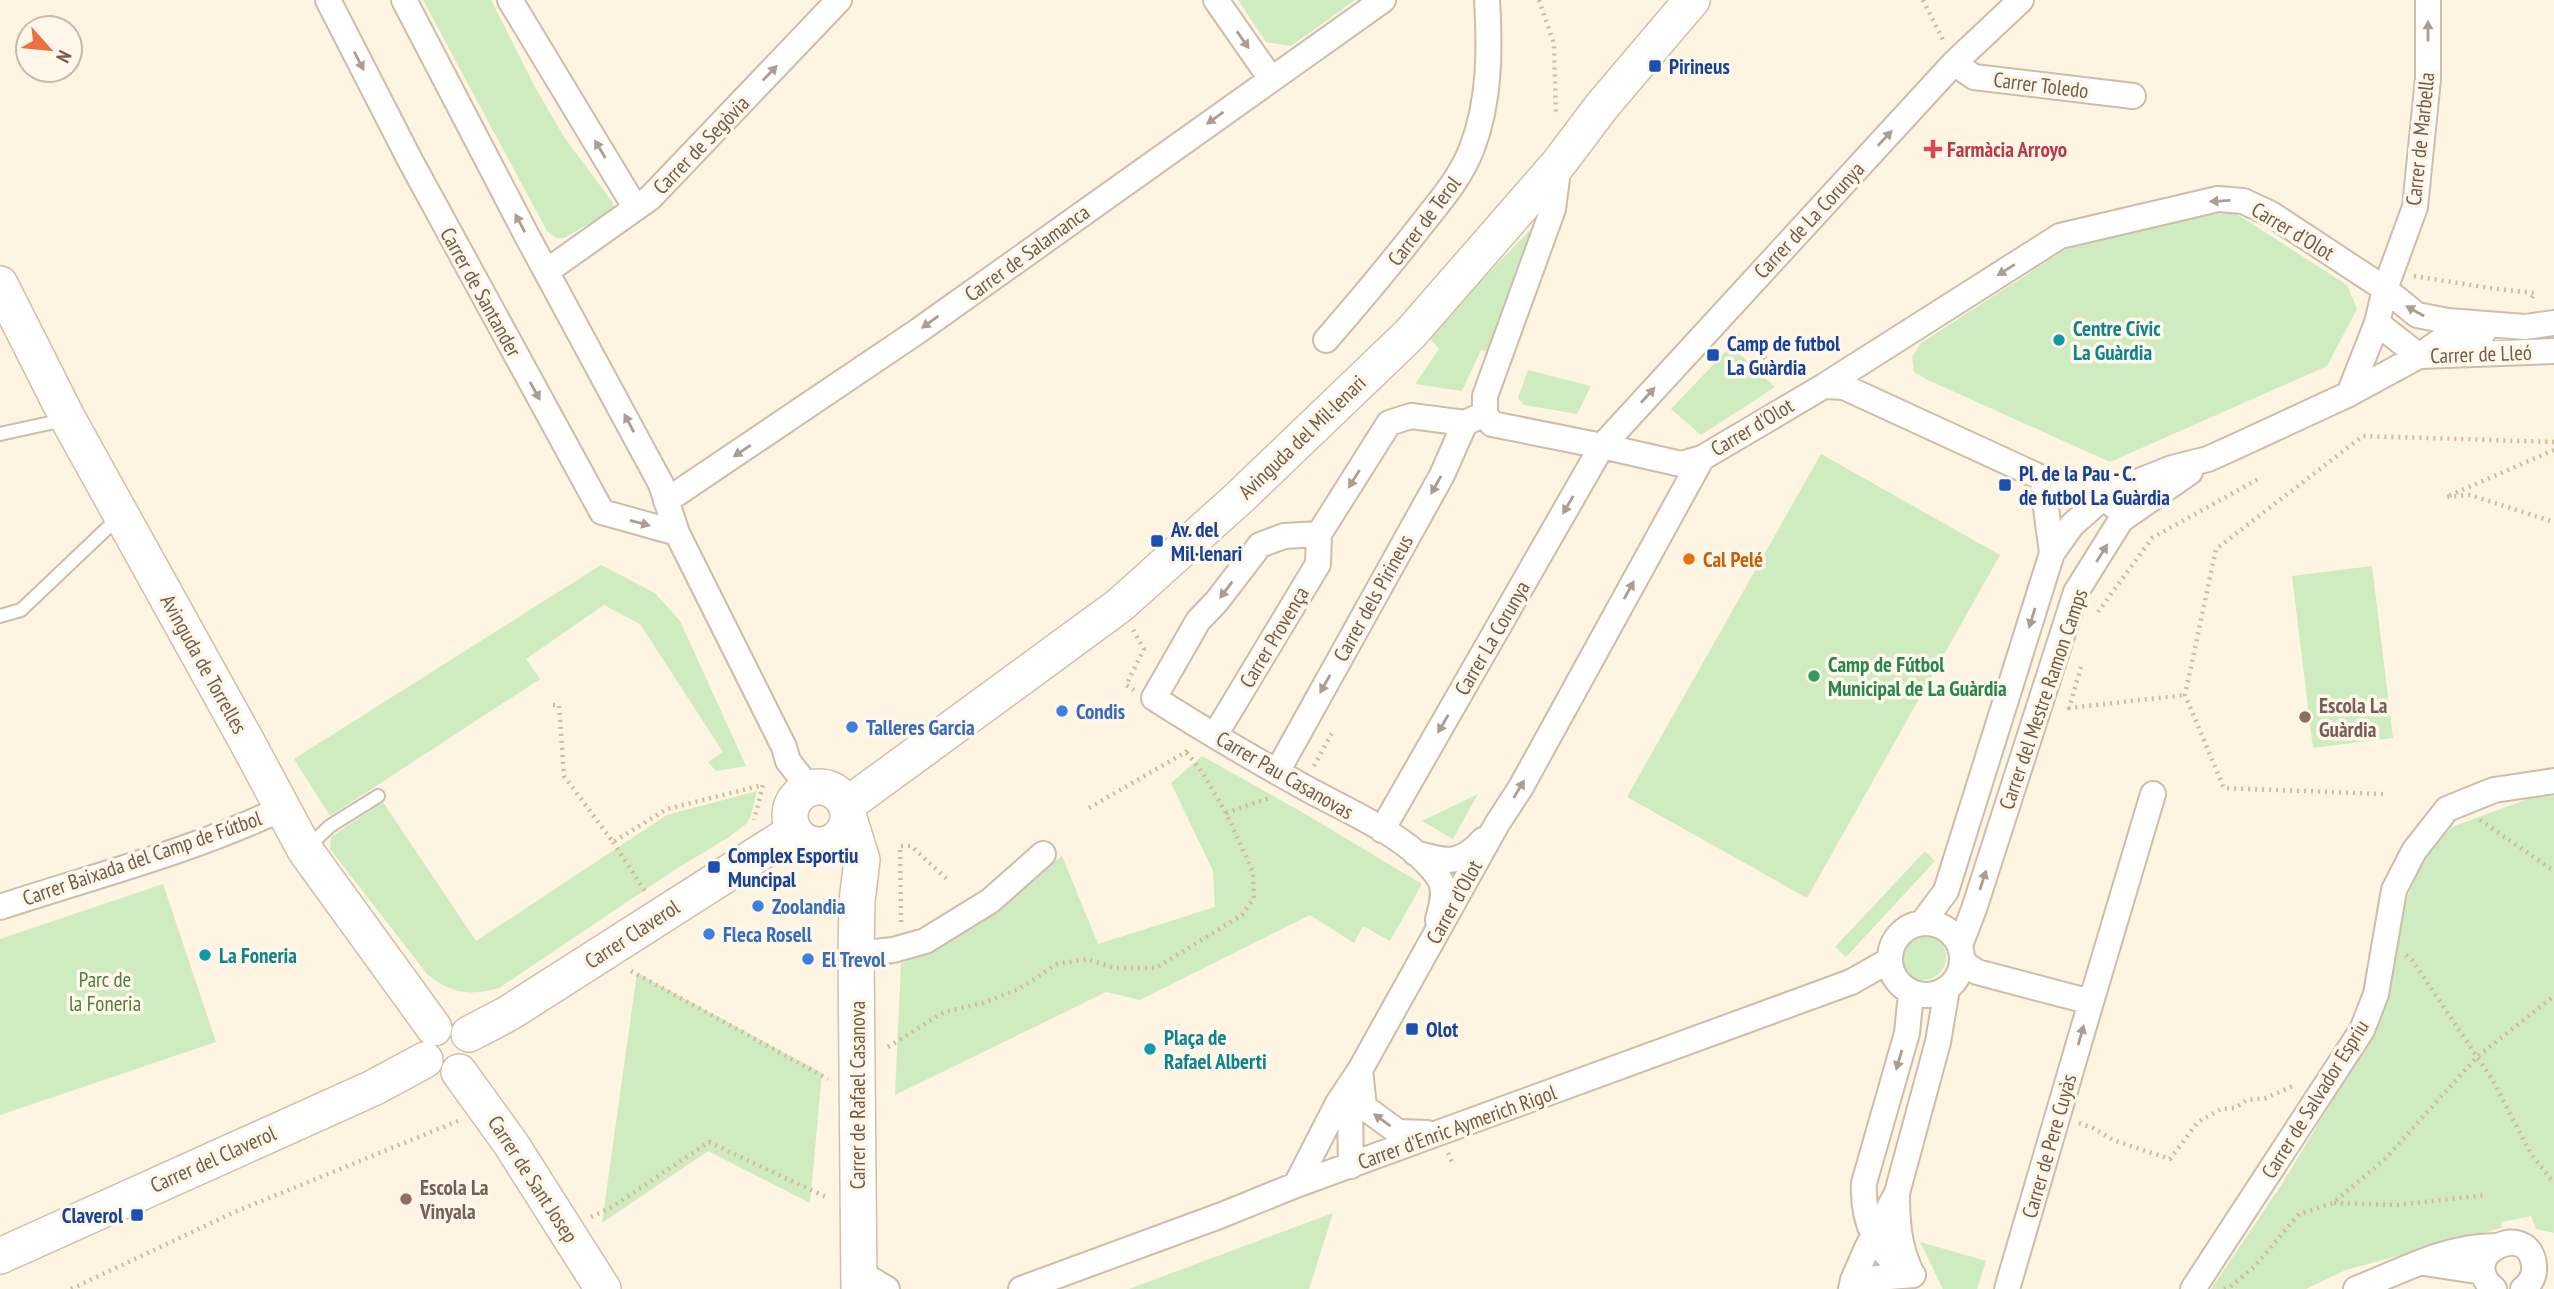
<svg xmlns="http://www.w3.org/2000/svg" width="2554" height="1289" font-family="'PT Sans Narrow',sans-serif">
	<rect width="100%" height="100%" fill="#fdf4e2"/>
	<path fill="#cfebc0" d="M423 0H491L535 87 564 137 613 203 614 209 564 238H556L547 231Z
		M1238 0H1355L1291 46 1266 42Z
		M2235 213 2347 285 2357 309 2327 366 2110 462 1928 380 1914 372 1912 357 1921 343 2068 248 2197 216Z
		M1532 228 1488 352 1481 350 1462 391 1415 384 1439 349 1428 336Z
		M1731 346 1775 387 1701 435 1671 409Z
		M1528 370 1591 386 1577 414 1524 405 1518 398Z
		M1821 454 2000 555 1807 898 1627 797Z
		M601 565 655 593 680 621 746 766 716 771 708 762 723 752 640 624 604 605 526 659 540 679 330 816 294 759Z
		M2372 566 2393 738 2313 748 2292 576Z
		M1202 756 1307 815 1422 884 1390 941 1363 926 1354 943 1310 915 1140 1000 1106 992 895 1095 901 964 967 924 1062 856 1098 944 1215 907 1213 871 1171 783Z
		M757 791 751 815 747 823 729 837 673 871 499 988C470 996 451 994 427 974L330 849 331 837 383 802 476 941 667 815Z
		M1478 794 1453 839 1422 821Z
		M2554 796V1233L2536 1229 2531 1216 2502 1222 2501 1228 2346 1270 2306 1289H2211L2282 1184 2375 1030 2385 1007 2405 904 2416 875 2432 849 2452 827 2533 797Z
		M1925 851 1935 861 1846 957 1835 947Z
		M163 884 216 1042 0 1115V939Z
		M1900 957a23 23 0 1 1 46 0a23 23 0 1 1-46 0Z
		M637 973 822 1073 810 1203 708 1151 602 1223Z
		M1333 1213 1309 1289H1129Z
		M1920 1242 1986 1261 1977 1289H1943Z"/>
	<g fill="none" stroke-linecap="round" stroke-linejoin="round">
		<g stroke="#cfbca9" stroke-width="16">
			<path id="lane" d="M0 434 64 420
				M0 616 21 610 119 517
				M308 847 330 826 378 796"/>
		</g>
		<g stroke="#cfbca9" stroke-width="28">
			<path id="street" d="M328 0 411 162 602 512 677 533
				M404 0 527 236 661 484 677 533 784 747 788 761 809 788
				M510 0 635 207
				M1216 0 1271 79
				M1954 63 1974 77 2133 96
				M547 271 650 198 839 0
				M2377 323 2419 356 2554 351
				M1326 340C1359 302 1391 264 1422 224 1441 200 1461 177 1472 148 1490 101 1490 50 1487 0
				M1824 386 1844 387 2042 478 2107 494 2113 505
				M2349 394 2377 323 2385 289 2415 207 2428 79V0
				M1485 414V396L1553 209 1559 163
				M1485 414 1492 424 1602 446 1681 464 1702 458
				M2042 478 2052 553
				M666 501 918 331 1383 0
				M1319 534 1284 536 1260 545 1217 601 1198 621 1154 698C1202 729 1252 758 1302 786 1344 810 1411 836 1439 878 1447 890 1441 907 1438 920
				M1319 534 1389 423 1411 416 1465 423 1478 417
				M1215 735 1318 564 1319 534
				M1277 772 1442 475 1465 423
				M1382 830 1602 446 1954 63 2021 0
				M1415 853C1446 862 1460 866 1483 840
				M0 907C94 876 193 851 283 808
				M1923 922 1946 891 2052 553 2072 525 2107 494 2172 468 2208 459 2241 444 2349 394 2419 356 2443 339 2483 333
				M1890 959a36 36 0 1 1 72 0a36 36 0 1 1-72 0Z
				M1960 945 1974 909 2076 592 2121 520 2190 472
				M856 954 893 950 925 941 990 901 1043 854
				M1962 962 1977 972 2091 1002 2007 1289
				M1911 993 1907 1033 1864 1183C1862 1222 1877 1256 1913 1275
				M2091 1002 2153 794
				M1360 1070 1364 1107 1398 1132 1427 1133
				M1351 1166 1350 1112 1357 1084
				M1296 1185 1338 1103 1360 1070 1497 824 1521 787 1702 458 1824 386 2060 236 2218 199 2243 201 2271 214 2385 289 2417 315 2448 321 2525 327 2554 323
				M1897 1194C1897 1223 1899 1248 1912 1274
				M2424 1263 2483 1272
				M859 1272 887 1289
				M1853 1280 1913 1275
				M1021 1289 1222 1215 1296 1185 1851 982 1890 960
				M1851 1289 1853 1280 1867 1248 1897 1193 1938 1042 1947 989
				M2193 1289 2362 1030 2376 994 2394 890 2414 851 2447 809 2494 790 2554 781
				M2356 1289C2402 1271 2446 1246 2496 1246
				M2494 1289C2454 1255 2529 1218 2534 1265 2535 1275 2531 1283 2523 1289"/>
		</g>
		<g stroke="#d4bea8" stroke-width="38">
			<path id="secondary" d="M0 284 68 419 246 740 305 850 434 1028
				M790 816a29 29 0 1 1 58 0a29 29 0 1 1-58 0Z
				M847 805 1120 605 1240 497 1410 334 1559 163 1602 106 1692 0
				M848 815 862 860 857 901 856 954 859 1289
				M469 1034 509 1013 794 831
				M459 1072 511 1144 603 1289
				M0 1256 373 1088 425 1060"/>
		</g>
		<path stroke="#d9b79c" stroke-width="4.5" stroke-dasharray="2 5" stroke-linecap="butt" d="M1539 0 1554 44 1556 116
			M1923 0 1943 40
			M2414 276 2496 289 2535 293 2530 300
			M1737 335 1771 363 1801 372
			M2554 450 2446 497 2470 495 2554 522
			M2098 612 2152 538 2258 479
			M1133 630 1144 649 1126 685 1134 690
			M2081 667 2069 708 2185 695
			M553 705H559L564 776 613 842 667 809 763 785 754 820
			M1314 766 1332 733
			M2383 794 2224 788 2185 695 2216 549 2363 436 2554 442
			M1089 808 1186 752 1188 749
			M1226 813 1272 797
			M2480 820 2554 871
			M613 842 645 891
			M901 922 900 846H911L949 881
			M2406 955 2412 960 2492 1079 2531 1154 2554 1183
			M631 971 828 1079
			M888 1047 944 1012 983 1003 1019 989 1057 964 1088 959 1114 968H1156L1242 915 1254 898 1253 872 1226 813 1202 772 1186 752
			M2079 1123 2093 1128 2113 1140 2170 1159 2198 1122 2221 1109 2235 1108 2247 1100 2266 1098 2295 1085
			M1448 1153 1452 1162
			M2334 1203 2397 1205 2487 1195
			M591 1217 612 1207 709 1142 828 1198
			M71 1289 237 1211 458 1121
			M2224 1289 2230 1287 2254 1267 2299 1214 2333 1203 2384 1160 2477 1057 2554 996"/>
		<use href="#lane" stroke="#fff" stroke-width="12"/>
		<use href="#street" stroke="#fff" stroke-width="24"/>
		<use href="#secondary" stroke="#fff" stroke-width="35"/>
	</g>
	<defs><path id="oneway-solid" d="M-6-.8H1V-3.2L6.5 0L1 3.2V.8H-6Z" transform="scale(1.75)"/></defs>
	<g fill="#ad9d91">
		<use href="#oneway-solid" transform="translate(2428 31) rotate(-90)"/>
		<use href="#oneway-solid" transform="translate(1243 40) rotate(55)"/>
		<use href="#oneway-solid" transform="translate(359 61) rotate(63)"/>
		<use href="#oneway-solid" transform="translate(770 73) rotate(-46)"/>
		<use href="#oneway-solid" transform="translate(1215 118) rotate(144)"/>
		<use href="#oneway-solid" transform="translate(1885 138) rotate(-47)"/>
		<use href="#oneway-solid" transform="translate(600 149) rotate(-121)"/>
		<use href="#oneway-solid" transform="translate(2220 201) rotate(177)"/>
		<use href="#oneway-solid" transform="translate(520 223) rotate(-118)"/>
		<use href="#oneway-solid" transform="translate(2006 270) rotate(148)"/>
		<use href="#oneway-solid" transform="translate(2415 311) rotate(-151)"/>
		<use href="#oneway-solid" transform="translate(930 322) rotate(144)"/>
		<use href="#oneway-solid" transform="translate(535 391) rotate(61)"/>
		<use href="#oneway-solid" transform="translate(1648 395) rotate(-48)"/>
		<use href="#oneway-solid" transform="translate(629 423) rotate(-118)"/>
		<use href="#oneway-solid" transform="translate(742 451) rotate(146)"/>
		<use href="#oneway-solid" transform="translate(1354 479) rotate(122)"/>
		<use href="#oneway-solid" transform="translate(1436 485) rotate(119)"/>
		<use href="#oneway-solid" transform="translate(1568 505) rotate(120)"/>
		<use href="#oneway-solid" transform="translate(640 523) rotate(15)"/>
		<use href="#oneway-solid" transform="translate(2102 553) rotate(-58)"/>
		<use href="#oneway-solid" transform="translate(1226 590) rotate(127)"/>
		<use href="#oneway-solid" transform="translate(1629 590) rotate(-61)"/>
		<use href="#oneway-solid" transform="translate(2032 618) rotate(107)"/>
		<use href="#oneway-solid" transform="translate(1325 684) rotate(119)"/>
		<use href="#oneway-solid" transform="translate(1443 724) rotate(120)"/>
		<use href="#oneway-solid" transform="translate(1519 789) rotate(-59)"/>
		<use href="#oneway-solid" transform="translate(1983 880) rotate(-72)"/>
		<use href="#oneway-solid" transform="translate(2081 1035) rotate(-74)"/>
		<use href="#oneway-solid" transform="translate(1899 1060) rotate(106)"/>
		<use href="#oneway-solid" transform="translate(1382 1120) rotate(-144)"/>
	</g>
	<g fill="#1a4fb4" stroke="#fff8ea" stroke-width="2.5">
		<rect x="1648" y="59" width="14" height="14" rx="3.5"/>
		<rect x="1706" y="348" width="14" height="14" rx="3.5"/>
		<rect x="1998" y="478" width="14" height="14" rx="3.5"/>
		<rect x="1150" y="534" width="14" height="14" rx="3.5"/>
		<rect x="707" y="860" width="14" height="14" rx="3.5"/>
		<rect x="1405" y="1022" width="14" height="14" rx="3.5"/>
		<rect x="130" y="1208" width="14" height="14" rx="3.5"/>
	</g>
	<path fill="#e0444e" stroke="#fff8ea" stroke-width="2.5" d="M1929.5 138.5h7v7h7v7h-7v7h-7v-7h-7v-7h7z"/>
	<g fill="#0f9aa8" stroke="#fff8ea" stroke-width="2.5">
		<circle cx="2059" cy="340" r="7"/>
		<circle cx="205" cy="955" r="7"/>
		<circle cx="1150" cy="1049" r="7"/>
	</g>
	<circle fill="#e8710a" stroke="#fff8ea" stroke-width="2.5" cx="1689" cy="559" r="7"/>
	<circle fill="#2e9e5b" stroke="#fff8ea" stroke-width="2.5" cx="1814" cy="676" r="7"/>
	<g fill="#3f7fe0" stroke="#fff8ea" stroke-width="2.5">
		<circle cx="1062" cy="711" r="7"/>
		<circle cx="852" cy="727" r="7"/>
		<circle cx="758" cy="906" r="7"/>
		<circle cx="709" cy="934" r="7"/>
		<circle cx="808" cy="959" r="7"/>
	</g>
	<g fill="#8d6e63" stroke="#fff8ea" stroke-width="2.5">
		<circle cx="2305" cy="717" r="7"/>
		<circle cx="406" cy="1199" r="7"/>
	</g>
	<g text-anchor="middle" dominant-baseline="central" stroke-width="7" stroke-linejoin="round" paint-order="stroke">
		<g font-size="21" font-weight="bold" fill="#164399" stroke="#fff8ea" text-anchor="start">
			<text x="1669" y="66">Pirineus</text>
			<text x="1727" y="343">Camp de futbol<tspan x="1727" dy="24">La Guàrdia</tspan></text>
			<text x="2019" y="473">Pl. de la Pau - C.<tspan x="2019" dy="24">de futbol La Guàrdia</tspan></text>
			<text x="1171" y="529">Av. del<tspan x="1171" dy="24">Mil·lenari</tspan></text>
			<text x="728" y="855">Complex Esportiu<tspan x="728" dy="24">Muncipal</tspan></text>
			<text x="1426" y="1029">Olot</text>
			<text x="123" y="1215" text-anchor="end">Claverol</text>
		</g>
		<g font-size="21" fill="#765b48" stroke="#fff8ea">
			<text transform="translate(2041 85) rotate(7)">Carrer Toledo</text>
			<text transform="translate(2420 139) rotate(-84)">Carrer de Marbella</text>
			<text transform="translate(701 145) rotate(-46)">Carrer de Segòvia</text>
			<text transform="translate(1809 220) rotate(-47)">Carrer de La Corunya</text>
			<text transform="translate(1424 221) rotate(-53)">Carrer de Terol</text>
			<text transform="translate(2293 231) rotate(31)">Carrer d'Olot</text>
			<text transform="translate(1027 253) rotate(-36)">Carrer de Salamanca</text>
			<text transform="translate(481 292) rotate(61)">Carrer de Santander</text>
			<text transform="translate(2481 354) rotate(-2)">Carrer de Lleó</text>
			<text transform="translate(1752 427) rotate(-31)">Carrer d'Olot</text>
			<text transform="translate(1302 437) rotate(-44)">Avinguda del Mil·lenari</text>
			<text transform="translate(1373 598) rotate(-61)">Carrer dels Pirineus</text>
			<text transform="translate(1274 637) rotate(-59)">Carrer Provença</text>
			<text transform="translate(1492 638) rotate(-60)">Carrer La Corunya</text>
			<text transform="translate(204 664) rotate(61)">Avinguda de Torrelles</text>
			<text transform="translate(2043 699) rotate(-71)">Carrer del Mestre Ramon Camps</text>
			<text transform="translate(1285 775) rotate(30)">Carrer Pau Casanovas</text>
			<text transform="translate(142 858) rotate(-19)">Carrer Baixada del Camp de Fútbol</text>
			<text transform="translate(1454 902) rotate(-61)">Carrer d'Olot</text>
			<text transform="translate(632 934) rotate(-33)">Carrer Claverol</text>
			<text transform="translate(857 1095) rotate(-90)">Carrer de Rafael Casanova</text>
			<text transform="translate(2315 1099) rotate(-58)">Carrer de Salvador Espriu</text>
			<text transform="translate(1457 1127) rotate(-20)">Carrer d'Enric Aymerich Rigol</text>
			<text transform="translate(2049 1146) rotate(-74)">Carrer de Pere Cuyàs</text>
			<text transform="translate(213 1159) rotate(-24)">Carrer del Claverol</text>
			<text transform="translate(533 1179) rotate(57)">Carrer de Sant Josep</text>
		</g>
		<g font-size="21" font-weight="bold" fill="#be3a42" stroke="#fff8ea" text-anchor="start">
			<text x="1947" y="149">Farmàcia Arroyo</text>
		</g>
		<g font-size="21" font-weight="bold" fill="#0d838f" stroke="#fff8ea" text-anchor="start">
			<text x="2073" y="328">Centre Cívic<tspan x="2073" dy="24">La Guàrdia</tspan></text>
			<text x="219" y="955">La Foneria</text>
			<text x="1164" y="1037">Plaça de<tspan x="1164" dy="24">Rafael Alberti</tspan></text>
		</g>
		<g font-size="21" font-weight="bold" fill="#c56008" stroke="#fff8ea" text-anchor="start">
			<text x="1703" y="559">Cal Pelé</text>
		</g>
		<g font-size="21" font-weight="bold" fill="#27864d" stroke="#fff8ea" text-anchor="start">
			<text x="1828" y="664">Camp de Fútbol<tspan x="1828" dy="24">Municipal de La Guàrdia</tspan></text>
		</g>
		<g font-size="21" font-weight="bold" fill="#785e54" stroke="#fff8ea" text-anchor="start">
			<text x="2319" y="705">Escola La<tspan x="2319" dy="24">Guàrdia</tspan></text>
			<text x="420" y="1187">Escola La<tspan x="420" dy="24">Vinyala</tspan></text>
		</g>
		<g font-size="21" font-weight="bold" fill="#366cbe" stroke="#fff8ea" text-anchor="start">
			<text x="1076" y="711">Condis</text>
			<text x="866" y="727">Talleres Garcia</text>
			<text x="772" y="906">Zoolandia</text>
			<text x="723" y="934">Fleca Rosell</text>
			<text x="822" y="959">El Trevol</text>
		</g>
		<g font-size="21" fill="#4e7c3f" stroke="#fff8ea">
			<text x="105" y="979">Parc de<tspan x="105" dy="24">la Foneria</tspan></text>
		</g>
	</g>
	<g transform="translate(49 49) rotate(117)"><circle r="33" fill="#fff8ea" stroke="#c8b9a9" stroke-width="2"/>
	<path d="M0-5L12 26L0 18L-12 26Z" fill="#ec7142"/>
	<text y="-10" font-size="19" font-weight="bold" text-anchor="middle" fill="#765b48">N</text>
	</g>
</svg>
